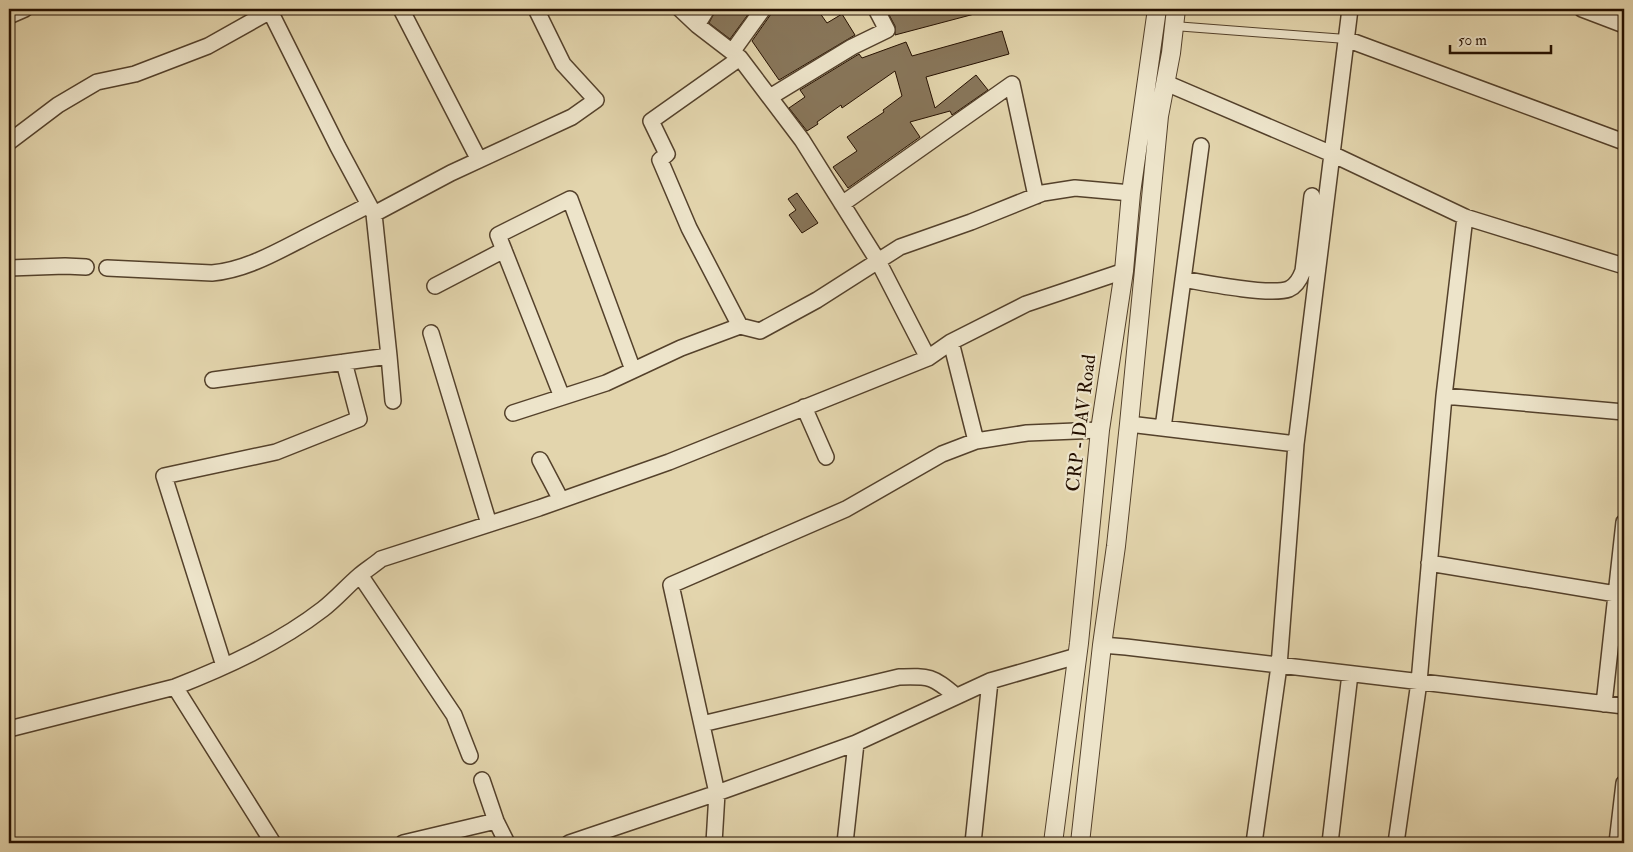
<svg xmlns="http://www.w3.org/2000/svg" width="1633" height="852" font-family="'IM FELL Double Pica',serif">
	<rect width="100%" height="100%" fill="#e3d5ad"/>
	<filter id="stains"><feTurbulence type="fractalNoise" baseFrequency=".004" numOctaves="4"/><feColorMatrix values="0 0 0 0 .2 0 0 0 0 .09 0 0 0 0 .02 0 0 0 .5 -.17"/></filter>
	<radialGradient id="worn" r=".72"><stop offset=".6" stop-color="#630" stop-opacity="0"/><stop offset="1" stop-color="#630" stop-opacity=".3"/></radialGradient>
	<path fill="#88765a" stroke="#251000" d="M716 9H752L730 39 709 23Z
		M772 9H817L827 23 842 14 855 35 779 80 752 41 771 14Z
		M886 9H982V12L895 35V26Z
		M1002 31 1009 54 926 77 935 108 976 75 988 90 952 115 950 111 910 122 920 137 848 188 833 167 857 151 847 137 884 112 883 110 902 96 895 71 842 108 841 105 817 122 818 124 807 131 789 108 805 97 800 90 859 54 862 58 906 42 912 56Z
		M797 193 818 223 802 233 789 215 796 210 788 199Z"/>
	<g fill="none" stroke-linecap="round" stroke-linejoin="round">
		<g stroke="#54412b" stroke-width="10">
			<path id="service" d="M1174 26 1346 39"/>
		</g>
		<g stroke="#54412b" stroke-width="18">
			<path id="minor" d="M401 9 479 160
				M680 9 697 25 740 58 802 140 878 261 928 358
				M1582 9 1624 25
				M9 16 25 9
				M697 25 707 9
				M1346 39 1624 142
				M732 52 763 9
				M740 58 651 121 667 154 660 160 689 228 740 326
				M1166 83 1332 154 1465 217 1624 266
				M770 97 852 47 887 30 876 9
				M9 142 58 105 97 82 135 74 208 46 274 9
				M842 204 1012 84 1036 196
				M374 214 451 173 572 117 596 100 563 64 536 9
				M9 268 65 266 86 267
				M107 268 212 273C245 270 275 253 304 238 326 227 347 216 369 205
				M1183 279C1205 283 1271 296 1289 289 1296 286 1300 279 1303 271L1312 196
				M435 286 504 250
				M431 333 489 524
				M951 342 976 441
				M389 356 393 401
				M213 380 389 356 374 214 338 147 270 11
				M1444 396 1624 412
				M562 397 498 235 570 199 633 370
				M804 407 826 457
				M513 413 606 383 681 348 740 326 760 331 817 300 900 247 971 222 1043 193 1075 188 1131 193
				M1129 424 1296 444
				M1163 428 1201 146
				M540 460 561 500
				M1429 563 1616 594
				M360 575 454 715 470 756
				M1102 645 1126 647 1624 706
				M224 666 164 476 276 452 359 419 344 362
				M175 687 273 843
				M1604 704 1624 522
				M702 724 899 677C930 676 932 676 956 696
				M9 729 175 687C226 667 279 643 323 609 336 599 347 586 360 575 366 570 374 565 381 559L539 508 669 462 928 358 951 342 1026 304 1124 271
				M856 743 990 681 1077 656
				M482 780 496 821 507 843
				M403 843 496 821
				M569 843 717 793 671 585 846 509 942 454 976 441 1027 433 1100 430
				M714 843 717 793 856 743 845 843
				M973 843 990 681
				M1254 843 1279 666 1296 444 1350 9
				M1330 843 1350 674
				M1396 843 1419 682 1444 396 1465 217
				M1617 843 1624 783"/>
		</g>
		<g stroke="#54412b" stroke-width="20">
			<path id="tertiary" d="M1053 843 1079 643 1100 430 1124 271 1131 193 1157 9
				M1080 843 1102 645 1116 546 1129 424 1159 116 1171 53 1176 9"/>
		</g>
		<use href="#service" stroke="#ede4ca" stroke-width="8"/>
		<use href="#minor" stroke="#ede4ca" stroke-width="15"/>
		<use href="#tertiary" stroke="#ede4ca" stroke-width="18"/>
	</g>
	<g text-anchor="middle" dominant-baseline="central" stroke-width="4.5" stroke-linejoin="round" paint-order="stroke">
		<g font-size="19" fill="#251000" stroke="#ede4ca">
			<text transform="translate(1081 423) rotate(-83)">CRP - DAV Road</text>
		</g>
	</g>
	<rect width="1633" height="852" fill="none" stroke="#e3d5ad" stroke-width="30"/>
	<rect x="10" y="10" width="1613" height="832" fill="none" stroke="#251000" stroke-width="2.5"/>
	<rect x="15" y="15" width="1603" height="822" fill="none" stroke="#251000"/>
	<path d="M1450 45v8h101v-8" fill="none" stroke="#251000" stroke-width="2.5"/>
	<text x="1458" y="45" font-size="15" fill="#251000" stroke="#ede4ca" stroke-width="4" paint-order="stroke">50 m</text>
	<rect width="100%" height="100%" filter="url(#stains)"/>
	<rect width="100%" height="100%" fill="url(#worn)"/>
</svg>
